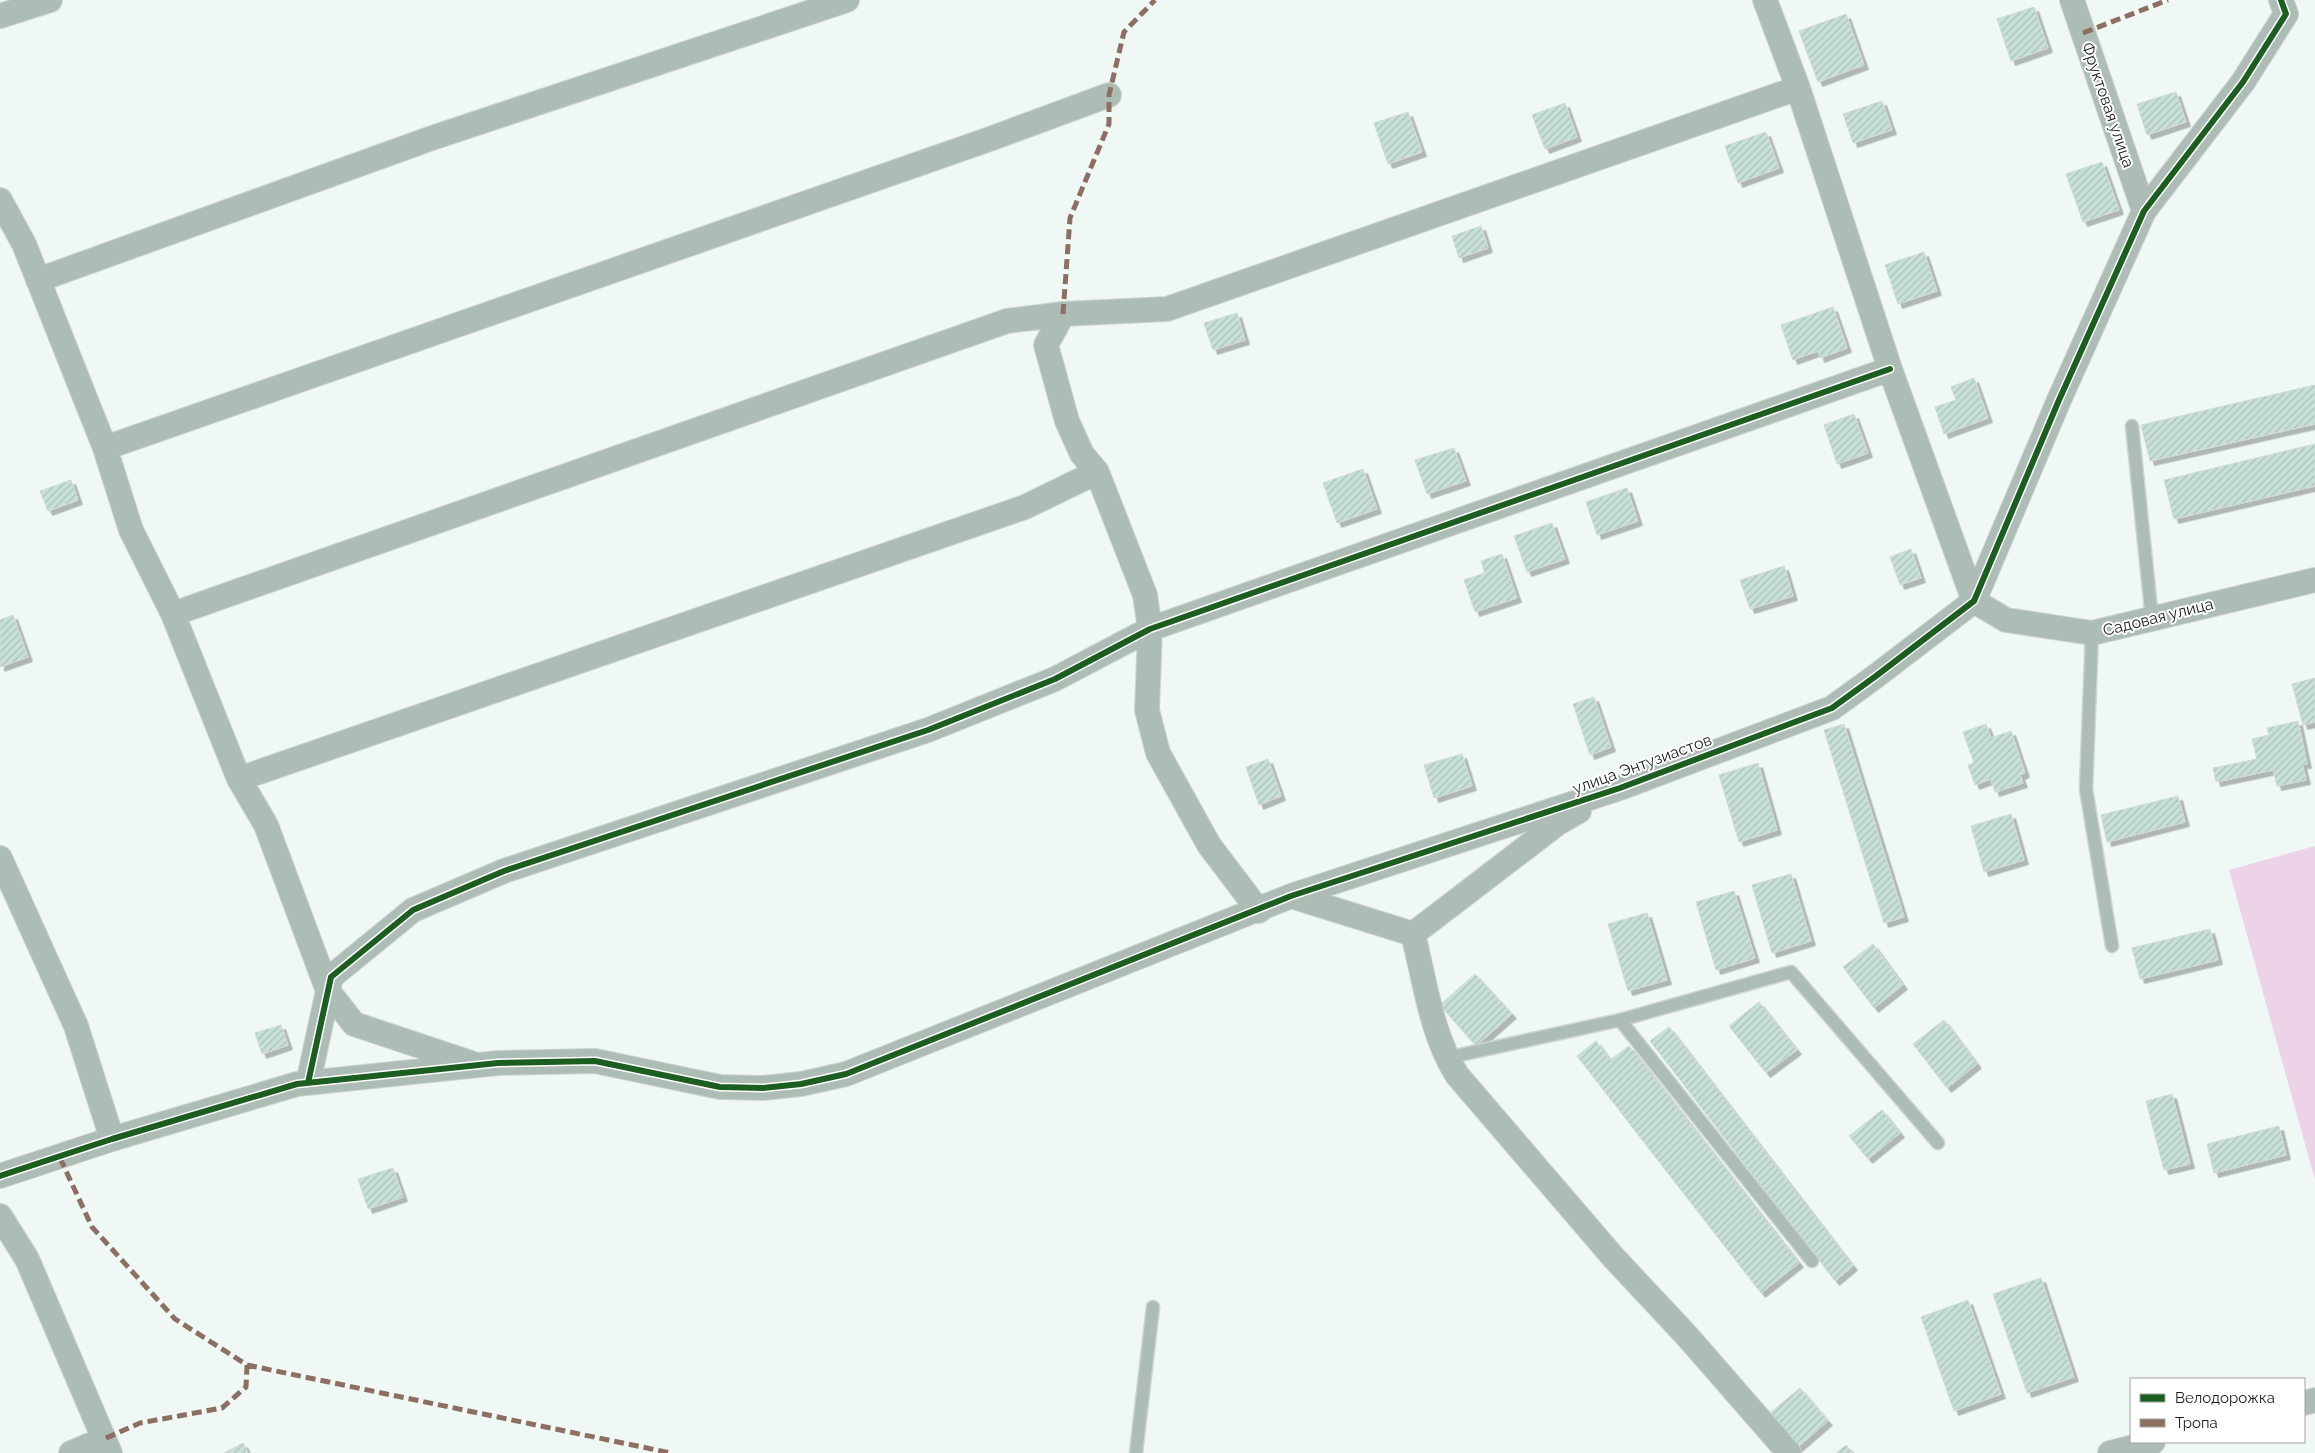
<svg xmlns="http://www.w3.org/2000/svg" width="2315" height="1453" font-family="Raleway,sans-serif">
	<defs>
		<pattern id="building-hatch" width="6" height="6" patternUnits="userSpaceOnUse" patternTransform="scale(1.25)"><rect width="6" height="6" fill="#c7e1d7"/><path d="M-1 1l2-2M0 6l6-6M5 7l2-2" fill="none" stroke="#aac0b8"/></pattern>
		<filter id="shadow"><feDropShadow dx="4.5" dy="4.5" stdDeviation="0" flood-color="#0004"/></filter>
	</defs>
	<rect width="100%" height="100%" fill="#f0f8f5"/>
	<path fill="#ecd3e8" d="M2315 846V1180L2229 870Z"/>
	<path fill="url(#building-hatch)" stroke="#d2d9d6" filter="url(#shadow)" d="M2034 7 2048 48 2011 61 1997 19Z
		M1846 14 1864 65 1818 82 1799 31Z
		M2176 92 2186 122 2147 135 2137 104Z
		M1882 101 1892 130 1853 143 1843 114Z
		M1565 103 1577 137 1545 149 1532 115Z
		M1408 112 1422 152 1388 164 1374 123Z
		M1766 132 1779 168 1738 183 1725 146Z
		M2102 162 2119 210 2083 222 2066 174Z
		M1481 226 1488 248 1459 258 1452 236Z
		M1924 252 1937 291 1898 304 1885 265Z
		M1833 307 1847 348 1820 358 1818 351 1793 360 1781 325Z
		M1237 313 1245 340 1213 350 1204 323Z
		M1974 378 1988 418 1944 434 1935 407 1956 400 1951 387Z
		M2315 385V424L2150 461 2141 425Z
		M1854 414 1868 453 1837 464 1824 425Z
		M2315 444V486L2174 519 2164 480Z
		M1454 448 1466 481 1427 494 1415 460Z
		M1363 469 1377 509 1337 523 1323 483Z
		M71 480 78 500 48 511 40 491Z
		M1627 488 1638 521 1597 535 1586 502Z
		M1552 523 1565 559 1527 572 1514 536Z
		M1911 549 1921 578 1900 585 1890 557Z
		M1502 554 1517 598 1475 612 1464 580 1485 573 1481 561Z
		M1784 566 1793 596 1750 609 1740 580Z
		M13 615 28 657 0 667V620Z
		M2315 678V722L2303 725 2292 684Z
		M1594 697 1611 747 1590 755 1573 704Z
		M2298 721 2307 764H2302L2306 780 2277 786 2273 770 2216 782 2213 768 2257 759 2252 739 2269 735 2267 728Z
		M1844 724 1904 917 1884 923 1824 730Z
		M1986 724 1991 738 2011 731 2025 773 2020 775 2023 783 1995 792 1991 779 1975 785 1968 765 1974 763 1963 732Z
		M1462 754 1472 786 1434 798 1424 765Z
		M1268 759 1281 796 1259 805 1246 767Z
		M1758 763 1777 830 1739 842 1719 775Z
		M2178 796 2185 822 2107 842 2101 815Z
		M2011 814 2024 860 1984 872 1971 826Z
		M1791 874 1811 941 1772 953 1752 885Z
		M1734 891 1755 958 1716 970 1696 902Z
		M1647 913 1667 980 1628 991 1608 924Z
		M2210 929 2218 960 2140 979 2132 948Z
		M1873 944 1903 985 1874 1008 1843 967Z
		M1475 974 1512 1014 1476 1046 1440 1005Z
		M1759 1002 1797 1050 1766 1073 1729 1026Z
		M1944 1020 1977 1064 1947 1088 1913 1044Z
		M281 1025 288 1045 262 1054 255 1033Z
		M1669 1027 1853 1266 1835 1281 1650 1041Z
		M1596 1041 1610 1060 1629 1046 1799 1263 1761 1293 1577 1056Z
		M2172 1094 2190 1164 2164 1170 2146 1101Z
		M1882 1110 1900 1133 1868 1159 1849 1136Z
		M2279 1126 2286 1155 2214 1173 2207 1144Z
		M393 1168 403 1197 368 1209 358 1179Z
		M2041 1278 2074 1377 2027 1393 1993 1294Z
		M1968 1300 2001 1394 1954 1411 1921 1317Z
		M1800 1388 1828 1421 1792 1452 1764 1418Z
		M243 1443 248 1453H224Z
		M1846 1445 1853 1453H1836Z"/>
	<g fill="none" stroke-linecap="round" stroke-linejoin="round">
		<g stroke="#ced4d2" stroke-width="15">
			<path id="service" d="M2132 426 2152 619
				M2092 633 2086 789 2112 946
				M1446 1058 1620 1020
				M1812 1261 1620 1020 1791 972 1938 1143
				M1136 1453 1153 1307"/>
		</g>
		<g stroke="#ced4d2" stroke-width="26">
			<path id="minor" d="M1765 0 1798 88 1890 369 1974 601
				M2072 0 2144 211
				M0 16 50 0
				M0 200 24 244 105 448 131 530 173 614 239 779 266 825 328 991 354 1024 471 1063
				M38 280 432 138 847 0
				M1063 314 1046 345 1067 421 1082 454 1097 472 1145 595 1150 629 1147 710 1158 753 1209 845 1259 911
				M105 448 987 140 1109 95
				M1974 601 2006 620 2092 633 2315 580
				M173 614 1007 321 1063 314 1167 309 1798 88
				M239 779 1025 507 1097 472
				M0 858 76 1026 112 1139
				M1291 896 1413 934C1425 981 1431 1034 1457 1075L1614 1258 1687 1336 1789 1453
				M1413 934 1558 823 1579 811
				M308 1083 331 977 413 910 504 871 928 730 1055 679 1150 629 1890 369
				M0 1176 112 1139 297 1084 498 1063 595 1061 720 1087 763 1088 801 1084 846 1074 1291 896 1620 788 1832 708 1876 676 1974 601 2059 400 2144 211 2243 82 2286 14 2281 0
				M0 1216 27 1259 110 1453
				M2304 1403 2315 1400
				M71 1453 104 1439
				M2110 1453 2153 1442"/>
		</g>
		<use href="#service" stroke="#aebcb6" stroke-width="12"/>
		<use href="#minor" stroke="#aebcb6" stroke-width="24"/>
		<path stroke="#8d6e63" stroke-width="5" stroke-dasharray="10 5" stroke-linecap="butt" d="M2083 33 2168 0
			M1063 314 1070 218 1109 124V95L1124 32 1155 0
			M60 1158 92 1227 175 1319 247 1365 246 1387 222 1408 140 1423 104 1439
			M247 1365 671 1453"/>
		<g stroke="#fff" stroke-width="9">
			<path id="cycleway" d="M308 1083 331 977 413 910 504 871 928 730 1055 679 1150 629 1890 369
				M0 1176 112 1139 297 1084 498 1063 595 1061 720 1087 763 1088 801 1084 846 1074 1291 896 1620 788 1832 708 1876 676 1974 601 2059 400 2144 211 2243 82 2286 14 2281 0"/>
		</g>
		<use href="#cycleway" stroke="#1b5e20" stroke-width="6"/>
	</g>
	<g text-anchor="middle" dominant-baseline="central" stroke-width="4" stroke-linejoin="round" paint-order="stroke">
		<g font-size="16" fill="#171c1a" stroke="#fff">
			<text transform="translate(2108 105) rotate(71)">Фруктовая улица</text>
			<text transform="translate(2158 617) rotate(-14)">Садовая улица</text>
			<text transform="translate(1642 764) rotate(-20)">улица Энтузиастов</text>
		</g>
	</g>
	<rect x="2130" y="1378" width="175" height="65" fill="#ffffff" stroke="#a2a4a3"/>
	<rect x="2140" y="1394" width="25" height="8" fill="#1b5e20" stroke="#a2a4a3"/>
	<text x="2175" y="1403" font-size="15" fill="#171c1a">Велодорожка</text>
	<rect x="2140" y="1419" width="25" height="8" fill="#8d6e63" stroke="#a2a4a3"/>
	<text x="2175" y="1428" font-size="15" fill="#171c1a">Тропа</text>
</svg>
